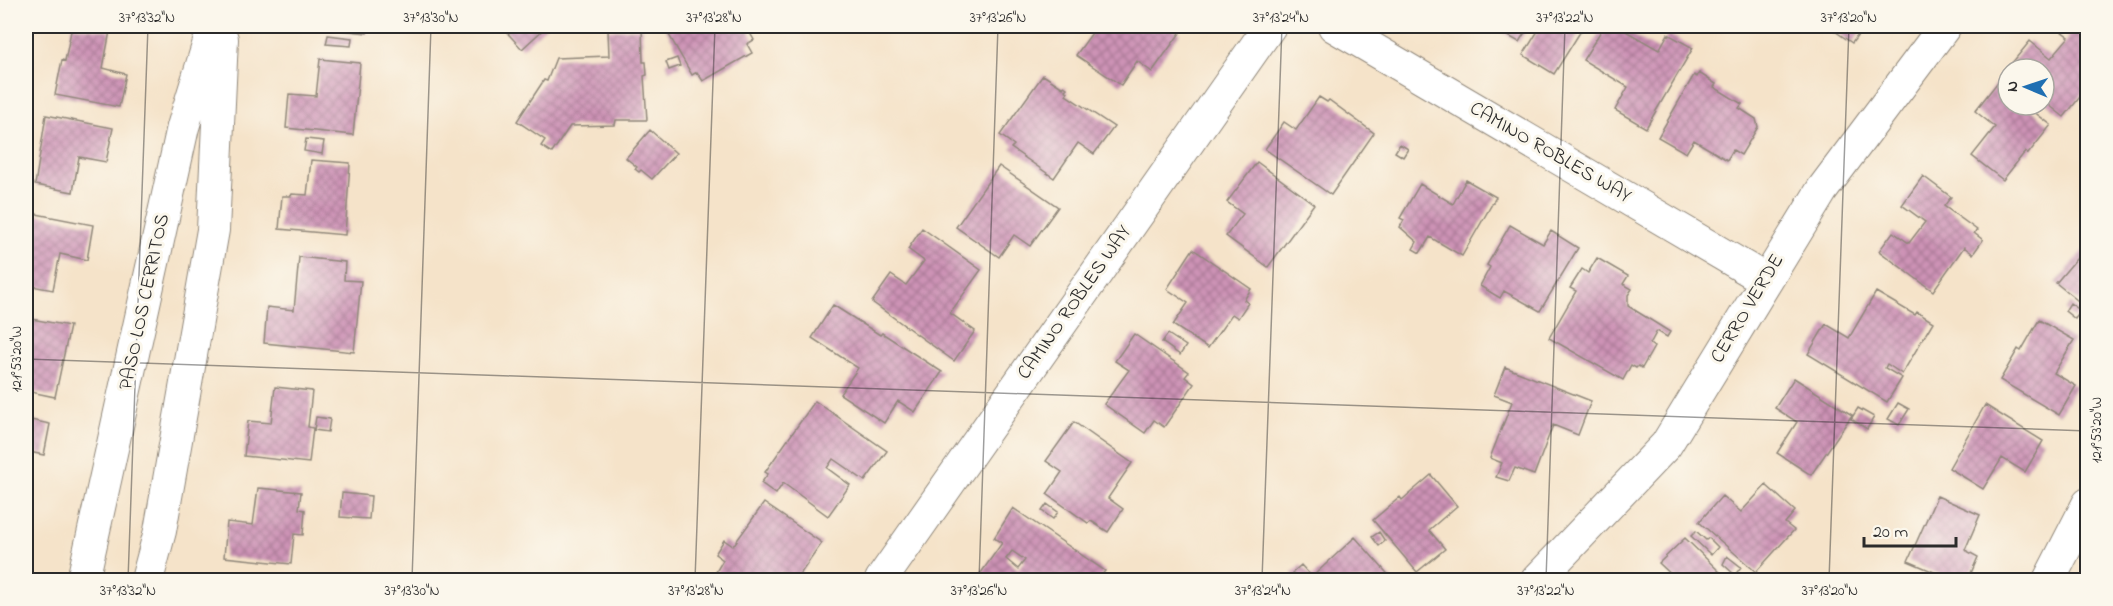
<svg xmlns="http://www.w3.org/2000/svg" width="2113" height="606" font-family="'Indie Flower',sans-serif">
	<defs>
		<pattern id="building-cross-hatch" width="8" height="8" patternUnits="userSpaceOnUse" patternTransform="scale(1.5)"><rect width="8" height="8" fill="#cd93b6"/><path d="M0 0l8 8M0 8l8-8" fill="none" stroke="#a77894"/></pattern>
	</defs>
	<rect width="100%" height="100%" fill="#fbf7ec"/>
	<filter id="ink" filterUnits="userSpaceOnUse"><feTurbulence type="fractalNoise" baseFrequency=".0167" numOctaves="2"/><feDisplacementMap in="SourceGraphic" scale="12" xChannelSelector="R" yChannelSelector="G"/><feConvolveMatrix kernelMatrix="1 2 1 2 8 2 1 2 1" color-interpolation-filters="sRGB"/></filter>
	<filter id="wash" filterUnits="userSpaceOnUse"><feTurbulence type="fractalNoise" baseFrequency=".008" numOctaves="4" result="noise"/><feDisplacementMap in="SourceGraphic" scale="24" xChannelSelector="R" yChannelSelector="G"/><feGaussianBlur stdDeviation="1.35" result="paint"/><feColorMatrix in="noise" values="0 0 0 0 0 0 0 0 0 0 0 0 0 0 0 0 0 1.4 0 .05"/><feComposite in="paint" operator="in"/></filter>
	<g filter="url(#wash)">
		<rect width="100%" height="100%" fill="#f5e3c9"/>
		<g id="blocks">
			<path fill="url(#building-cross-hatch)" fill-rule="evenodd" d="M72 26 110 31 103 68 126 74 119 107 55 95 62 60 65 61Z
				M311 26H368L367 33 311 27Z
				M501 26H547L522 49Z
				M664 26H746L754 40 747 44 752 53 703 81 697 72 692 75Z
				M1097 26H1169L1180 33 1152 72 1137 61 1121 85 1076 55Z
				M1491 26H1529L1519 42Z
				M1541 26H1584L1554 74 1523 55Z
				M1604 26H1617L1659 50 1668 34 1693 48 1646 128 1615 110 1628 87 1583 60Z
				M1835 26H1865L1852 43 1832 29Z
				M2054 26H2088V87L2064 117 2044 101V69H2007L2030 41 2051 58 2069 37Z
				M642 28 643 62H646L647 75 644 76 647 120H616L615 125 570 126 552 153 541 146 545 140 517 121 544 80 547 81 556 58 609 56 608 30Z
				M328 35 352 38 351 46 326 44Z
				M677 58 680 66 669 70 666 62Z
				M320 59 360 63 353 135 286 128 289 94 316 96Z
				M1699 73 1716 84 1714 87 1742 104 1739 108 1756 119 1758 127 1741 155 1733 150 1727 160 1694 140 1686 153 1658 137 1694 75 1697 77Z
				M1043 75 1063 88 1064 86 1067 88 1065 90 1068 92 1066 95 1114 127 1094 154 1078 143 1054 178 1011 148 1014 145 1000 135Z
				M1997 83 2008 92V105H2025L2051 125 2028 154 2025 152 2003 180 1972 156 1995 127 1975 111Z
				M1319 97 1327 102 1329 100 1374 133 1331 195 1265 149 1284 122 1296 130Z
				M46 115 113 128 106 162 79 157 73 192 35 185Z
				M650 130 676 153 652 179 641 170 639 172 635 169 637 167 626 158Z
				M306 139 324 141 322 154 304 151Z
				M1400 144 1408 149 1403 157 1395 152Z
				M311 160 350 163 345 235 279 229 282 196H291L292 194 307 195Z
				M1257 162 1314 204 1268 267 1226 236 1243 214 1227 202Z
				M999 166 1058 207 1030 246 1014 235 999 257 956 227Z
				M1923 176 1951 197 1944 206 1977 230 1974 233 1983 240 1973 254 1964 247 1933 291 1879 251 1893 232 1909 243 1925 222 1902 205Z
				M1466 180 1496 197 1462 256 1430 237 1420 253 1413 249 1417 242 1400 227 1404 220 1400 218 1420 184 1453 204Z
				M26 212 93 225 87 260 60 254 53 290 26 285Z
				M1510 225 1543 244 1551 231 1578 248 1540 311 1504 291 1500 298 1480 286 1490 267 1487 265Z
				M922 228 981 270 950 313 975 331 954 361 872 302 891 275 906 285 924 261 908 249Z
				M2088 245V309L2056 283Z
				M1193 249 1251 289 1244 300 1248 303 1238 318 1232 314 1208 348 1173 325 1188 303 1167 289Z
				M299 257 345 262 344 280 361 281 354 352 264 343 267 307 294 310Z
				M1597 258 1628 276 1623 284 1632 289 1628 295V306L1670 332 1667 337 1657 331 1650 344 1654 347 1642 368 1638 366 1636 368 1631 365 1623 380 1549 338 1576 291 1570 288 1582 269 1588 273Z
				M1876 292 1915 315 1917 312 1933 322 1902 374 1887 364 1885 368 1902 378 1887 402 1808 354 1826 324 1849 338Z
				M2070 303 2081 311 2075 319 2065 311Z
				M833 305 880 335 882 333 942 372 915 412 898 401 884 423 840 394 858 368 812 338Z
				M26 318 70 326 55 397 26 391Z
				M2039 320 2074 340 2054 373 2076 386 2059 415 2000 380 2018 349 2021 351Z
				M1134 334 1189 372 1185 377 1194 384 1164 427 1154 420 1145 433 1104 404 1129 370 1115 361Z
				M1168 334 1186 346 1180 355 1162 342Z
				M1505 367 1591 401 1578 435 1553 425 1534 475 1515 468 1509 481 1496 477 1502 463 1490 458 1512 402 1494 395Z
				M1794 378 1852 415 1811 475 1777 453 1797 422 1775 408Z
				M275 387 312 391 308 427 313 428 309 463 244 456 248 421 271 423Z
				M815 401 887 451 865 481 833 459 827 468 850 485 828 516 783 483 776 494 761 483 768 474 765 472Z
				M1898 403 1909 409 1899 425 1888 419Z
				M1985 405 2043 441 2025 472 2002 458 1983 489 1949 468Z
				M1858 408 1874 417 1867 429 1851 419Z
				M316 417 330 419 328 432 314 430Z
				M26 419 50 424 44 455 29 452 27 466Z
				M1074 422 1132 463 1108 498 1123 509 1108 532 1091 521 1088 523 1047 494 1062 472 1046 461Z
				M1431 475 1457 506 1429 530 1445 549 1417 572 1373 520 1400 497 1402 500Z
				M1766 485 1795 511 1785 523 1794 530 1756 572 1699 522 1722 496 1741 512Z
				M258 488 301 492 299 509 305 510 303 535 294 534 291 564 224 557 227 522 253 525Z
				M342 493 371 496 369 519 340 517Z
				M1937 496 1980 515 1965 550 1978 557 1968 580H1953L1908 561Z
				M764 503 822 543 796 580 781 572 774 580H744L733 573 728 580H718L713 577 723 560 715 554 724 540 733 546Z
				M1047 504 1058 512 1053 519 1042 511Z
				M1013 508 1105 571 1098 580H976L1002 543 994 538ZM1012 551 1025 560 1018 569 1006 559Z
				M1696 531 1706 540 1709 538 1718 547 1711 555 1691 536Z
				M1379 532 1385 541 1379 546 1372 537Z
				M1355 537 1393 580H1298L1292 573 1301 565 1312 577Z
				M1685 538 1728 580H1677L1659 563Z
				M1727 556 1741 567 1735 575 1723 564Z"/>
		</g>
	</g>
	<g filter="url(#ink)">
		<use href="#blocks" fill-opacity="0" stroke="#90877a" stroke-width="1.5"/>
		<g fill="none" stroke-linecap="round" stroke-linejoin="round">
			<g stroke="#90877a" stroke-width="34">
				<path id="minor" d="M1334 26 1766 280
					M83 580 183 127 214 26
					M147 580 160 531 213 230 222 39
					M881 580 1270 26
					M1537 580 1666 445 1822 190 1945 26
					M2049 580 2088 504"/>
			</g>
			<use href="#minor" stroke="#fff" stroke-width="32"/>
		</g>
	</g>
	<path fill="none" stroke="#2b2b2b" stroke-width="1.5" stroke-opacity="0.45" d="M26 359 2088 431M128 580 148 26M412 580 431 26M695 580 715 26M979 580 998 26M1262 580 1282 26M1546 580 1565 26M1829 580 1849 26"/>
	<g text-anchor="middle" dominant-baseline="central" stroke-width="6" stroke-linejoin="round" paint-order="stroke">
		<g font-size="20" fill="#2b2b2b" stroke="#fbf7ec">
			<text transform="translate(1550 153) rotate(30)">CAMINO ROBLES WAY</text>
			<text transform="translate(145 302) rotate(-78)">PASO LOS CERRITOS</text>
			<text transform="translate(1075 303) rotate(-55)">CAMINO ROBLES WAY</text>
			<text transform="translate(1748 309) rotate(-59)">CERRO VERDE</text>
		</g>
	</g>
	<rect width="2113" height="606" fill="none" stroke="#fbf7ec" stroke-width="66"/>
	<g transform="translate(2026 87) rotate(272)"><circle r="28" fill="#fbf7ec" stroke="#a8a59f" stroke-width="1.5"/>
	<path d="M0-4.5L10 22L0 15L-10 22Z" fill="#1f6fb2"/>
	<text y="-9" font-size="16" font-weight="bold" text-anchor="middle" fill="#2b2b2b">N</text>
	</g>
	<path d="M1864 537v9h92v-9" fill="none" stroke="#2b2b2b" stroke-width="3"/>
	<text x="1873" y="537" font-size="18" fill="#2b2b2b" stroke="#fbf7ec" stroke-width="4.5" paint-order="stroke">20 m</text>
	<rect x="33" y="33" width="2047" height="540" fill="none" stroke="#2b2b2b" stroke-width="2"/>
	<g font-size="15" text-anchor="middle" fill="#2b2b2b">
		<text x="147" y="22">37°13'32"N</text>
		<text x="431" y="22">37°13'30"N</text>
		<text x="714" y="22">37°13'28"N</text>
		<text x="998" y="22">37°13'26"N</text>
		<text x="1281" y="22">37°13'24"N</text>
		<text x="1565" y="22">37°13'22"N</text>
		<text x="1849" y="22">37°13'20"N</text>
		<text transform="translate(16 359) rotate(-90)" y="5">121°53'20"W</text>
		<text transform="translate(2096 430) rotate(-90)" y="5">121°53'20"W</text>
		<text x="128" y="595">37°13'32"N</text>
		<text x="412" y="595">37°13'30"N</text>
		<text x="696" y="595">37°13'28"N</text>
		<text x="979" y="595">37°13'26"N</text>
		<text x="1263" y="595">37°13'24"N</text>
		<text x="1546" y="595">37°13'22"N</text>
		<text x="1830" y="595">37°13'20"N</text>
	</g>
</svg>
